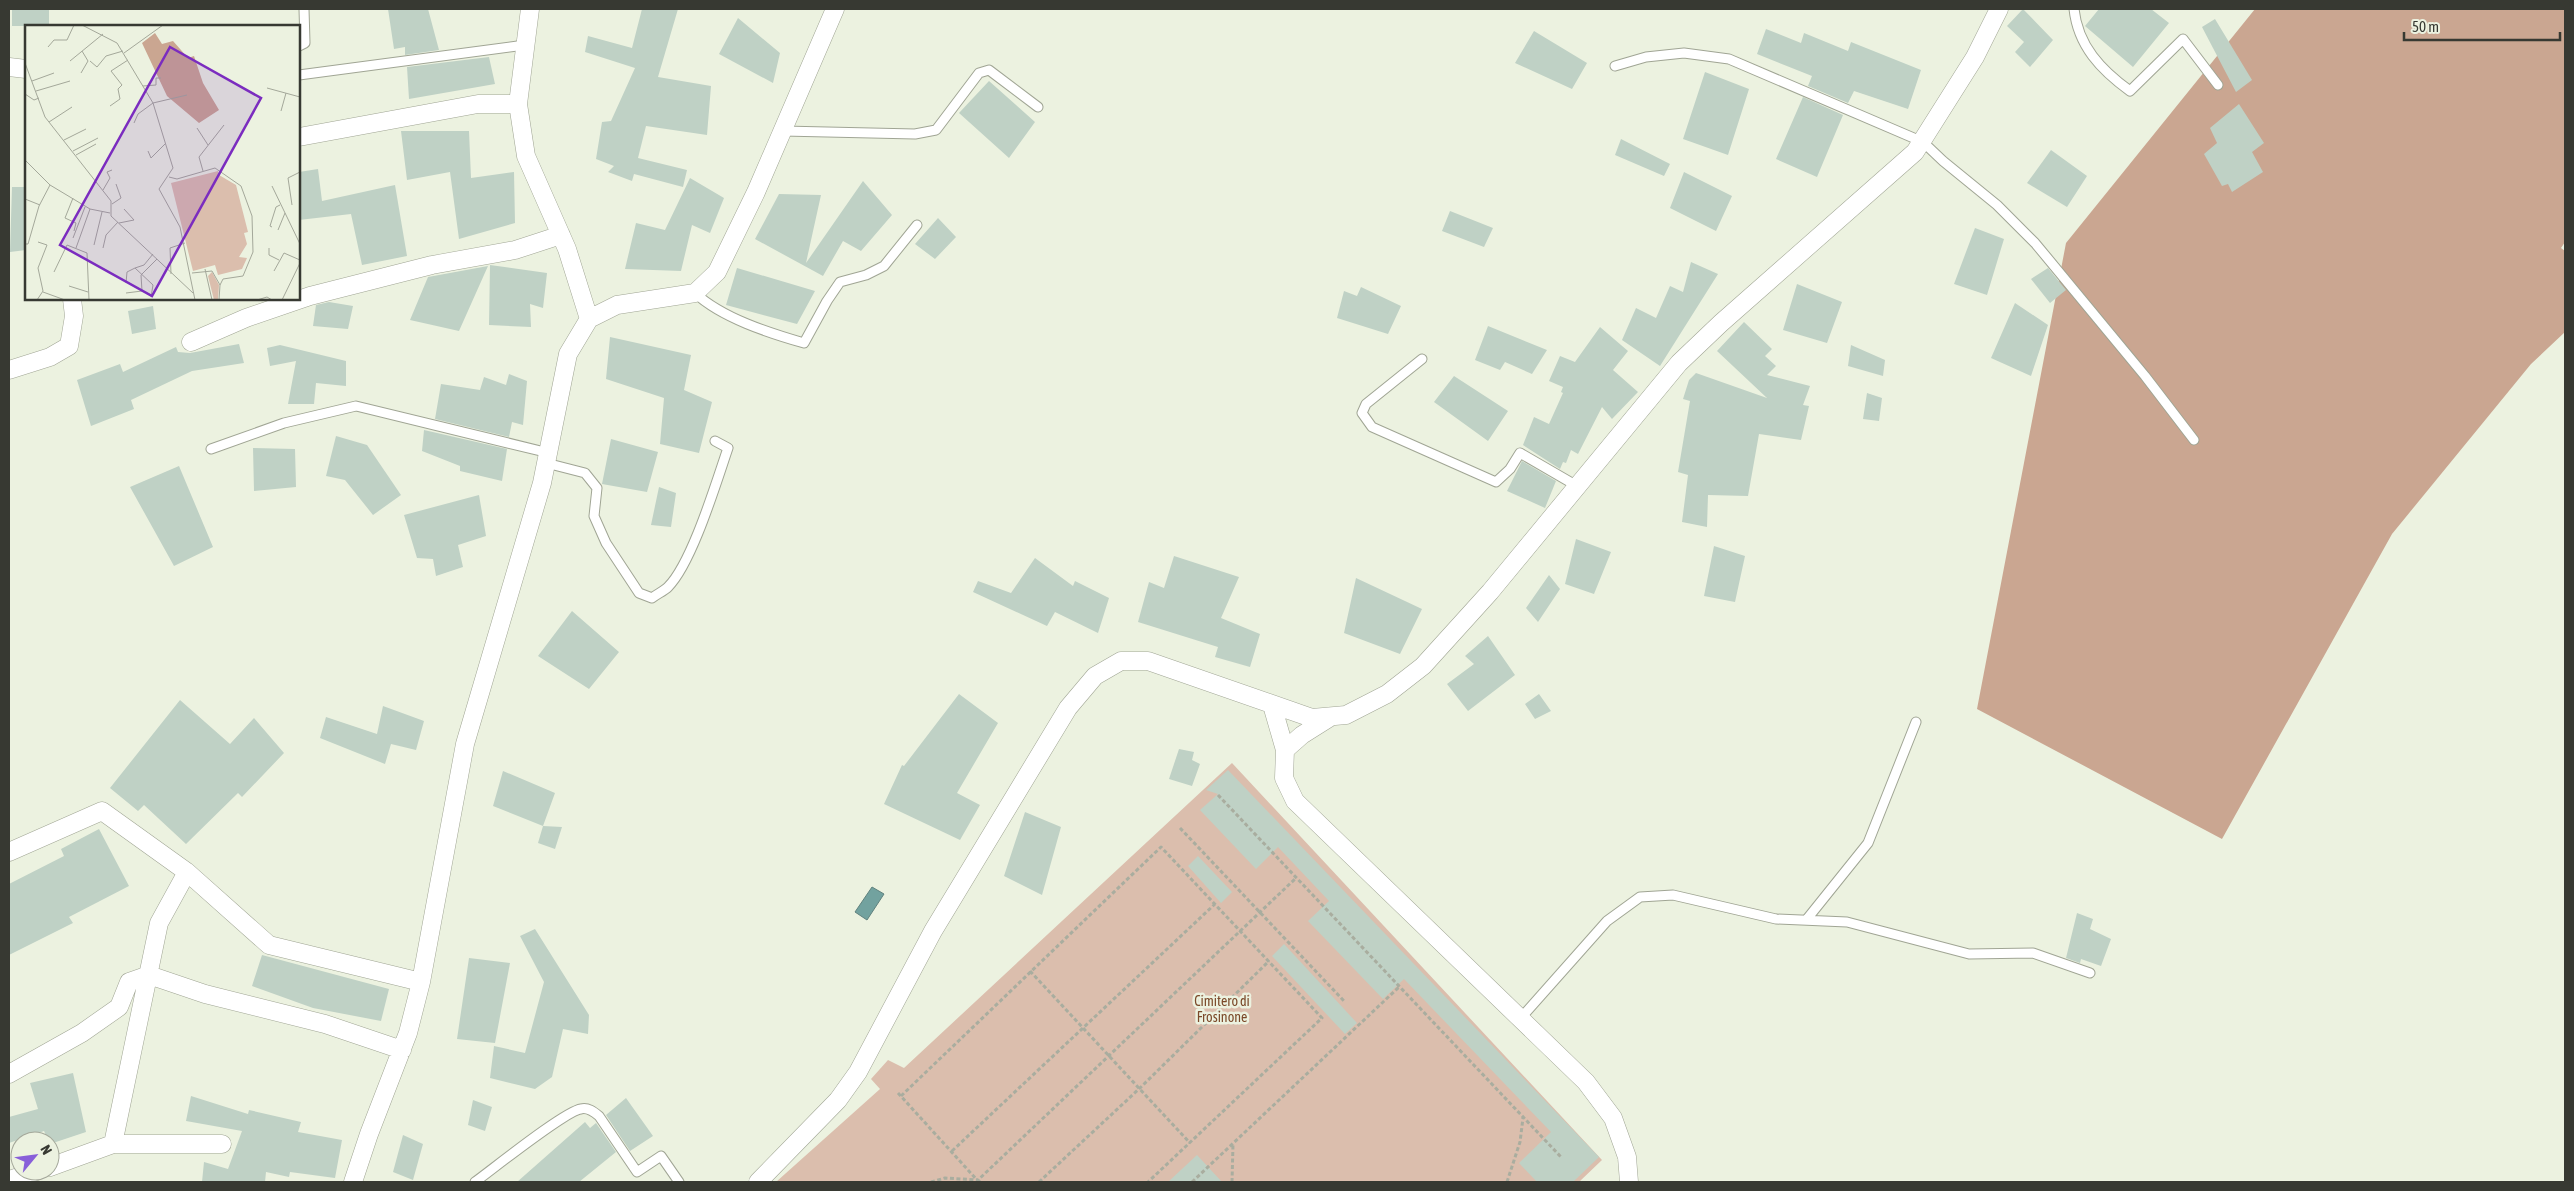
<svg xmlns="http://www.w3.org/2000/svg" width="2574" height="1191" font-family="'Asap Condensed',sans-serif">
	<rect width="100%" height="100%" fill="#ecf2e0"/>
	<path fill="#dbbead" d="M1232 763 1602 1160 1579 1182H776L880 1089 871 1079 888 1060 904 1068Z"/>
	<path fill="#caa691" d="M2255 9H2565V242L2561 248 2565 251V332L2531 364 2392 534 2222 839 1977 709 2066 243Z"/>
	<path fill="#72a29f" stroke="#60827e" d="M872 887 884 894 867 920 855 912Z"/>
	<path fill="#bfd1c5" d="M12 9H49V26H12Z
		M388 9H428L439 50 405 55V47L394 49Z
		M642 9H678L658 77 711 86 707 135 646 126 638 158 687 170 683 187 634 174 632 181 608 172 614 166 596 159 602 122 611 121 635 68 585 52 588 36 632 48Z
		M2023 9 2053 40 2030 67 2015 52 2024 42 2007 26Z
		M2099 9H2151L2169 23 2133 67 2085 26Z
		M738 18 780 53 773 83 719 54Z
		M2215 19 2252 80 2236 92 2202 27Z
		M1766 29 1801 43 1804 33 1848 51 1851 42 1921 70 1908 109 1854 91 1848 103 1808 86 1812 76 1757 54Z
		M1534 31 1587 63 1572 89 1515 63Z
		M489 57 495 84 409 99 407 67Z
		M1705 72 1749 89 1728 155 1683 139Z
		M989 81 1035 122 1009 158 959 113Z
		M1803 97 1843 115 1817 177 1776 159Z
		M2239 104 2264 143 2252 152 2263 172 2232 192 2228 184 2222 186 2204 154 2217 143 2210 128Z
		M401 131H469L471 178 514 172 515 223 459 239 450 172 407 180Z
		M1621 139 1670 164 1664 176 1615 155Z
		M2051 150 2087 176 2067 207 2027 183Z
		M318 169 322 201 395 185 407 256 362 265 351 214 299 220V172Z
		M1684 172 1732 196 1716 231 1670 208Z
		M690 178 724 198 710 233 692 225 681 271 625 269 636 223 665 230Z
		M863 181 892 215 861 251 843 241 823 276 755 239 779 194 821 195 806 263Z
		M12 187H26V250L10 252Z
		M1450 211 1493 228 1484 247 1442 231Z
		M938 218 956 237 935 259 915 244Z
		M1975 228 2004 239 1987 295 1954 284Z
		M1691 262 1718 274 1660 366 1622 340 1636 308 1656 318 1670 286 1683 292Z
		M490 265 547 273 543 308 530 304 531 327 489 325Z
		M488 266 459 331 410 320 428 277Z
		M737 268 815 291 797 324 726 305Z
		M2048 268 2066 290 2050 303 2031 279Z
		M1797 284 1842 302 1827 343 1783 330Z
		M1361 287 1401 306 1388 334 1337 318 1344 291 1357 296Z
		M329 302 353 306 348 329 313 326 316 305Z
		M2015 303 2048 325 2031 376 1991 358Z
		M153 306 156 329 132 334 128 311Z
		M1744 322 1772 349 1765 356 1776 366 1767 375 1810 386 1803 405 1809 406 1801 440 1759 434 1748 496 1708 495 1707 527 1682 522 1688 475 1678 472 1690 401 1683 399 1689 380 1696 373 1767 398 1717 351Z
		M1488 326 1547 350 1532 374 1505 362 1500 370 1475 360Z
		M1600 327 1628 351 1613 370 1638 392 1612 419 1602 407 1578 454 1571 450 1566 463 1563 462 1560 469 1523 445 1534 417 1549 424 1563 393 1561 392 1563 387 1549 381 1560 356 1575 362Z
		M610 337 691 355 684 390 712 402 699 453 660 444 664 398 606 379Z
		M239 344 244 363 192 371 131 400 134 409 91 426 77 380 120 364 123 372 176 347 178 352 190 353Z
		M280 345 346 361V386L316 383 314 404H288L296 361 270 366 267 348Z
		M1851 345 1885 360 1883 376 1848 366Z
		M509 374 527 381 523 425 512 422 509 437 435 419 441 384 480 390 484 377 506 385Z
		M1454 376 1508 411 1488 441 1434 402Z
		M1867 393 1882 398 1879 421 1863 419Z
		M424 430 507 449 502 481 460 471V466L422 451Z
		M336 436 367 445 401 495 373 515 345 480 326 476Z
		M611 439 658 452 647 492 602 484Z
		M253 448 295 449 296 487 254 491Z
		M1522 461 1556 481 1545 508 1507 491Z
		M179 466 213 547 174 566 130 487Z
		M659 487 676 493 671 527 651 525Z
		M479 495 486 536 458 545 463 567 436 576 433 559 417 558 404 515Z
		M1576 539 1611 552 1594 594 1565 584Z
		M1714 546 1745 556 1735 602 1704 596Z
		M1174 556 1239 577 1221 618 1260 634 1250 667 1215 657 1218 647 1138 622 1149 582 1164 588Z
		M1035 558 1073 586 1075 581 1109 598 1098 633 1055 612 1047 626 973 592 978 581 1011 593Z
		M1549 575 1560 589 1538 622 1526 608Z
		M1356 578 1422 609 1400 654 1344 633Z
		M572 611 619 652 589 689 538 656Z
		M1488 636 1515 675 1468 711 1447 684 1474 664 1465 656Z
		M959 694 998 723 957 793 980 805 960 840 884 804 902 765 904 766Z
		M1539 694 1551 711 1535 719 1525 704Z
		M180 700 230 744 254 718 284 753 242 797 238 793 186 844 144 805 138 811 110 788Z
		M383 706 424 721 416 750 391 744 385 764 320 738 326 717 377 734Z
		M1179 749 1194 752 1192 760 1200 764 1192 786 1169 779Z
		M1228 770 1599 1157 1573 1182H1537L1519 1163 1551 1132 1404 979 1383 999 1308 921 1329 901 1278 847 1256 869 1200 810 1218 794 1206 790Z
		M503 771 555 793 543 826 493 806Z
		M1025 812 1061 827 1042 895 1004 876Z
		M543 826 562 827 555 849 538 843Z
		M99 829 129 886 69 917 73 923 9 955V884L64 856 61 849Z
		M1198 856 1232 892 1221 903 1188 866Z
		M2077 913 2093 919 2090 929 2111 939 2101 966 2081 959 2080 963 2066 958Z
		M535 929 589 1015 588 1034 563 1029 552 1077 535 1089 490 1078 494 1046 525 1053 544 982 520 936Z
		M1284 944 1357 1023 1345 1034 1272 956Z
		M262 955 389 989 381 1021 313 1008 252 986Z
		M469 958 510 963 495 1043 457 1039Z
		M73 1073 86 1132 50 1144 44 1131 9 1143V1117L38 1109 30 1083Z
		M191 1096 248 1114 249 1110 301 1122 298 1132 342 1140 335 1178 290 1172 289 1177 266 1172 265 1182H202L204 1162 228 1169 242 1131 186 1121Z
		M626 1098 653 1136 630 1151 606 1115Z
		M473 1100 492 1107 485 1131 468 1125Z
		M585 1122 590 1128 596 1123 616 1152 579 1182H517Z
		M403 1135 423 1144 413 1180 393 1172Z
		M1197 1155 1222 1182H1168Z"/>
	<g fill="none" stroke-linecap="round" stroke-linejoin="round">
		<g stroke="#a0a594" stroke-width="11">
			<path id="lane" d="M2074 9C2078 46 2101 70 2130 91L2183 39 2218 85
				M299 46 305 43 304 9
				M1615 66 1646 57 1684 53 1729 59 1923 142 1943 161 1997 205 2035 243 2145 376 2194 440
				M299 75 525 45
				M783 131 915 134 936 130 979 73 989 70 1038 107
				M695 293C722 318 769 333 804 343L827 301 840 282 866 275 884 266 917 225
				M1422 359 1366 404 1362 413 1372 427 1496 482 1510 469 1520 453 1577 486
				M211 449 284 423 356 406 549 453
				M546 463 585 473 597 488 594 516 606 543 639 593 652 598C657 594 664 591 668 587 692 563 716 483 728 448L715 441
				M1807 919 1868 843 1916 722
				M1520 1019 1607 921 1640 897 1673 895 1776 919 1847 922 1969 954 2033 953 2090 973
				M475 1182C493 1169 565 1111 581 1109 588 1107 594 1112 599 1116L637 1172 661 1156 679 1182"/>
		</g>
		<g stroke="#a0a594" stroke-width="19">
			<path id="street" d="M530 9 518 104 526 156 567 249 589 319
				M9 67 26 69
				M299 137 478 104H518
				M191 342 246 318 310 296 432 265 515 250 561 235
				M9 370 50 357 69 346 74 316 72 299
				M1272 705 1285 750 1284 778 1295 801 1586 1082 1613 1118 1627 1157 1629 1182
				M1285 750 1302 735 1329 718
				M9 852 102 811 187 872
				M9 1074 82 1033 119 1007 129 982 149 975 205 994 325 1024 402 1050
				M113 1144H222
				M50 1167 113 1144 159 923 187 872 269 945 421 982
				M9 1180 37 1171
				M353 1182 369 1134 408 1033 421 982 465 744 542 483 568 354 589 319 617 305 695 293 717 272 756 192 835 9
				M758 1182 838 1100 858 1072 933 931 1068 708 1095 676 1121 661H1148L1312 718 1346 715 1387 694 1423 666 1490 592 1679 363 1721 323 1915 152 1975 57 1999 9"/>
		</g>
		<path stroke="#a9ad9f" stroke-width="3" stroke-dasharray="4 2.5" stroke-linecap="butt" d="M1218 795 1561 1157
			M1180 828 1344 1001
			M1030 971 1190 1143
			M898 1093 978 1181
			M901 1096 1161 847 1322 1018 1148 1182
			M952 1151 1215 904
			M931 1182 945 1178 978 1180
			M980 1182 978 1180 1296 878
			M1039 1182 1140 1088 1269 961
			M1192 1182 1399 987
			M1232 1182 1233 1144
			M1507 1182 1520 1142 1523 1118"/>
		<use href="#lane" stroke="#fff" stroke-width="9"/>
		<use href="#street" stroke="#fff" stroke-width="18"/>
	</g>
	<g text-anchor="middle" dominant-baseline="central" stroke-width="5" stroke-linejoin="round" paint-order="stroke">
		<g font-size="14" fill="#7b4929" stroke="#ecf2e0">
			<text x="1222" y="1001">Cimitero di<tspan x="1222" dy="16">Frosinone</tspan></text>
		</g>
	</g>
	<g transform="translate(25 25)">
		<rect width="275" height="275" fill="#ecf2e0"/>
		<path d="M193 146 194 150 211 160 223 207 219 208 222 219 214 232 222 233 217 244 193 250 190 240 168 246 146 158ZM187 247 194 260 193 275H189L183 251Z" fill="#dbbead"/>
		<path d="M130 8 137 19 148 16 163 33 169 31 178 58 194 85 174 98 142 71 117 18Z" fill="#caa691"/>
		<path fill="none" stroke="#a4a89a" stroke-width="1" d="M57 0 92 18 128 78 148 143 134 164 155 202 170 275M23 22 29 15H42L49 0M99 28 138 0M45 36 78 9M65 36 72 42 81 31 98 26M0 38 20 92 86 176V191L168 268M56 48 63 36 57 26M7 56 29 48M118 61 131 60V53H136M242 63 275 72M11 66 45 56M0 69 9 75 14 73M85 81 95 74 93 64 97 60 86 46 103 35M256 86 261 68M24 97 47 82M109 98 113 89 128 78 162 70M172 103 183 120M39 115 61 104M48 126 73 113M123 126 126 133 140 119M51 130 71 119M0 135 25 160 65 184 85 188M178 146 174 132 199 100M144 152 152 154 190 143 216 161 227 191 228 227 218 251 198 254 195 260M247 161 275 219M78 165 85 153 82 147 87 145M48 173 40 193 51 198 49 206M0 174 15 180M87 179 96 173 91 159M267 180 263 153 275 147M94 198 109 195 99 184M247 202 245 201 251 182 255 180M253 205 260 188M48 213 60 182M0 219H3L14 181 25 160M69 220 77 187M51 223 65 184M78 223 81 210 93 197M244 223V230L254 235M180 244 187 275M249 246 259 228 275 235M29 247 42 220 62 228 64 275M167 248 187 246 195 260 194 275M146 249 145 223 160 218M101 258 102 247 110 243M44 261 63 267M18 267 40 275M101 268 117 266 116 250 132 234M126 272 128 260 110 243 119 240 128 229M12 275 18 266 13 243 22 220 13 217M232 275 242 272 247 275M257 275 275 238"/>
		<path fill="#7b2cbf" fill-opacity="0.15" stroke="#7b2cbf" stroke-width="2.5" d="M145 22 236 73 127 271 35 220Z"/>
		<rect width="275" height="275" fill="none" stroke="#373932" stroke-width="2.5"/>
	</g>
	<rect width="2574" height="1191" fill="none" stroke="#373932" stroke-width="20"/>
	<g transform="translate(35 1156) rotate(61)"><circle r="24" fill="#ecf2e0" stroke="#a4a89a"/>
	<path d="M0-4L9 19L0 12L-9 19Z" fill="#885fd9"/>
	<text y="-8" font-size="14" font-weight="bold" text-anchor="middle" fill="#373932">N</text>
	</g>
	<path d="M2404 32v8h156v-8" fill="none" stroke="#373932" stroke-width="2.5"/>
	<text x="2412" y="32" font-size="15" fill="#373932" stroke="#ecf2e0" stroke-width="4" paint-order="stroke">50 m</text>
</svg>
